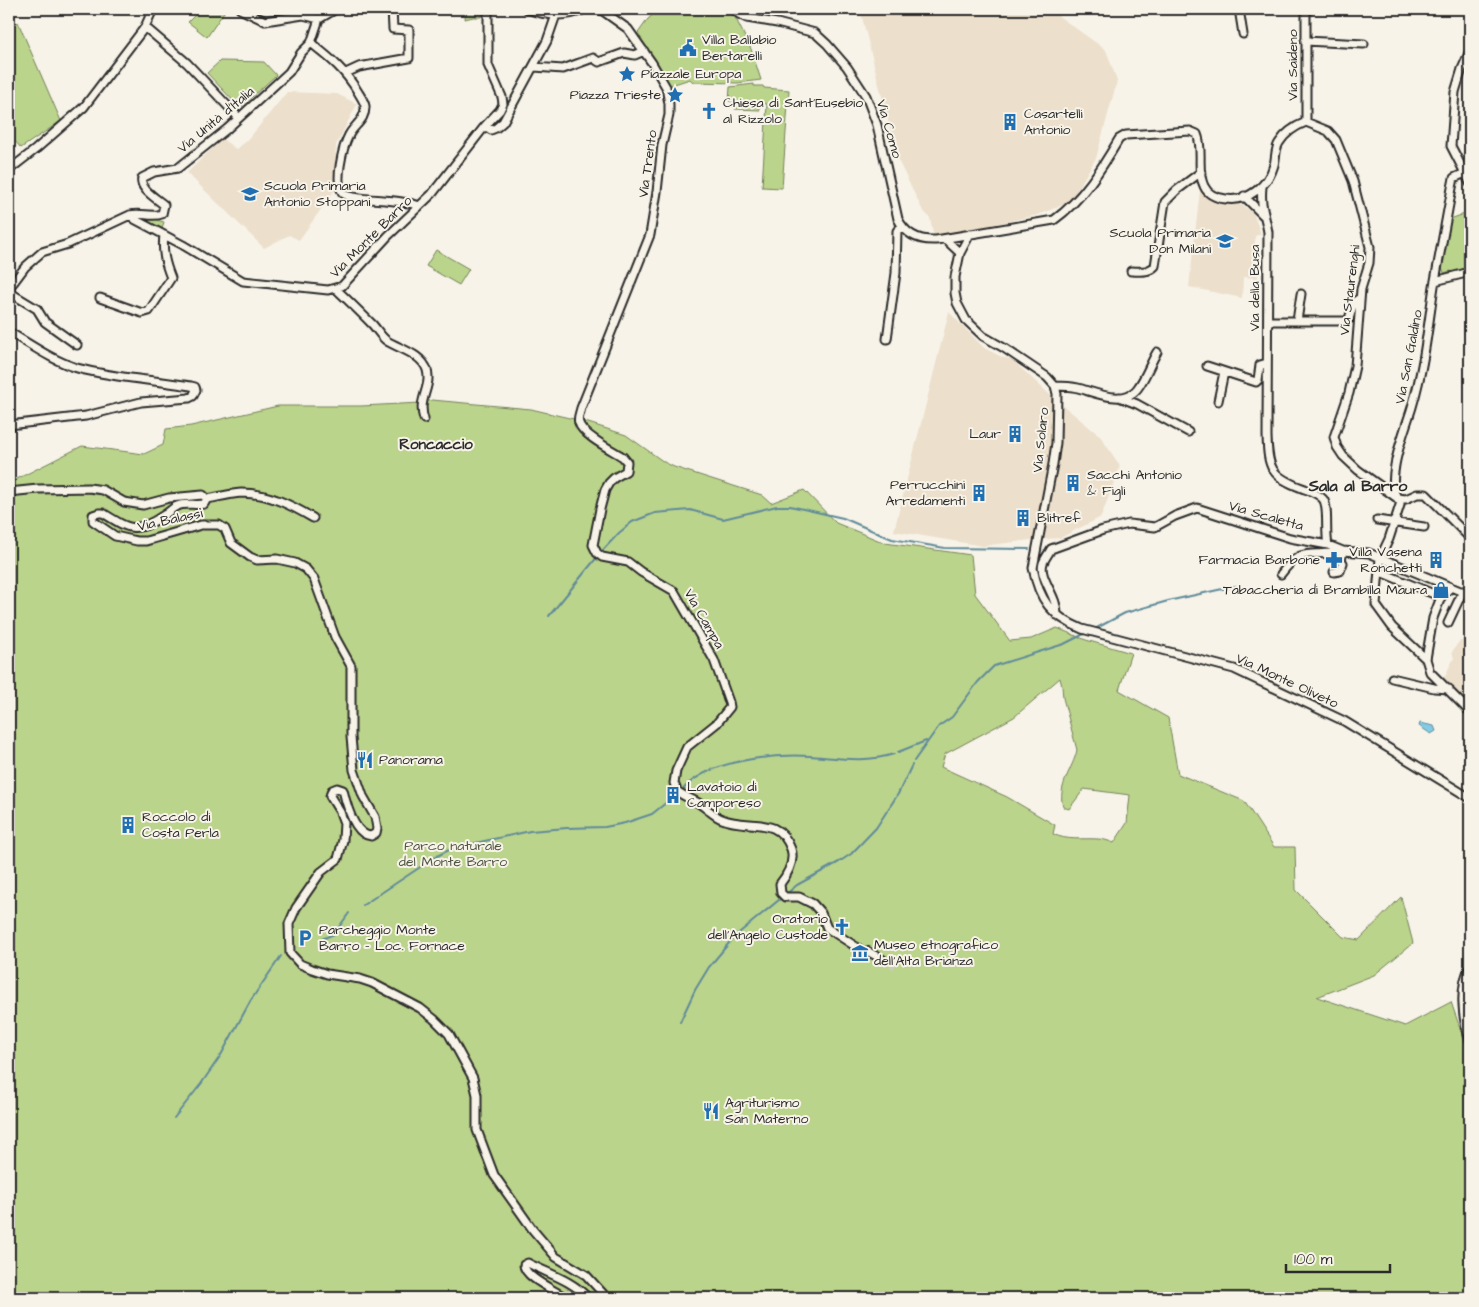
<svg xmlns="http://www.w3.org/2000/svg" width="1479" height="1307" font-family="'Architects Daughter',sans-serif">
	<rect width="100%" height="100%" fill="#f7f3e8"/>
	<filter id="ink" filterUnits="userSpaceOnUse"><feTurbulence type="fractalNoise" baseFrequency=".02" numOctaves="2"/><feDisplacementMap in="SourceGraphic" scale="10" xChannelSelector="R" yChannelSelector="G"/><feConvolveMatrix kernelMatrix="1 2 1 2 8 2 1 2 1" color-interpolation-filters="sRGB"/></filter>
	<g filter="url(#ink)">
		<path fill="#ecdfcb" d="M860 9H1051L1057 15 1106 50 1117 81 1096 158 1070 202 1038 215 934 237 930 218 922 209 898 160Z
			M287 92 337 94 357 104 336 145 334 191 299 240 289 235 264 248 187 173 222 139 236 149 247 141Z
			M1200 190 1212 202 1242 205 1253 213 1261 234 1255 236V256L1258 278 1243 277 1242 298 1189 287Z
			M949 312 984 348 1004 358 1011 359 1049 394 1100 436 1120 466 1101 517 1060 538 1030 540 983 546 894 531Z
			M1470 635V705L1443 680 1454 658 1452 652 1458 643Z"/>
		<path fill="#bbd48b" stroke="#73805b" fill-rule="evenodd" d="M201 9H226L207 37 188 22Z
			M466 9H478L481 12V17H473L465 19Z
			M659 9H731L751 49 761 80 737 83 693 82 690 79 668 86 653 56 649 55 636 36 648 19Z
			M18 22 61 121 21 148 13 139 9 142V25Z
			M220 61 264 62 276 75 240 108 207 73Z
			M754 84V86H763L764 88 789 90 782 188 762 187 767 104 760 103V110L735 109V102L729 101 730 87Z
			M1470 212V266L1452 273 1451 271 1444 273 1441 264 1450 219Z
			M141 216 164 222 162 229 137 218Z
			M436 250 469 269 459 285 426 266Z
			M432 400 531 409 582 421 626 435 664 462 674 467 762 495 771 503 804 490 836 523 885 543 971 555 975 594 1010 641 1031 639 1057 628 1086 640 1131 653 1119 690 1168 718 1178 774 1244 801 1274 847H1295L1296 890 1343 937 1359 940 1401 897 1413 943 1374 975 1317 997 1405 1026 1451 1002 1470 1057V1298H9V483L82 446 144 454 163 445 166 429 191 426 278 406H361L421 403ZM1060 678 1062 686 1063 698 1077 750C1073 769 1057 785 1063 807L1069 809 1084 789 1130 795 1127 823 1114 843C1109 841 1103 839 1098 839 1082 838 1067 841 1053 834L1055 825 1007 797 941 767 945 754 1014 717Z"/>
		<path fill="#83cbe4" stroke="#608b9a" d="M1420 723 1434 726 1436 731 1431 734 1419 726Z"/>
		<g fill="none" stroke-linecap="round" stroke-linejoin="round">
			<path stroke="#608b9a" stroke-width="2" d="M601 552 619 533 632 522 655 513 690 510 723 519 777 506H790L843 518 892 539 945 548 1029 549
				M549 616 598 556
				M1093 630 1125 613 1168 601 1236 586
				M898 752 926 741
				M914 761 939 726 952 717 978 682 994 666 1064 644 1086 633
				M680 792C686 787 691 780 698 777 726 759 777 754 810 756 838 758 866 763 894 754
				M363 905 437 856 453 848 530 831 567 828 605 827 625 823 652 814 677 794
				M322 939 334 934 349 913
				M680 1022 695 990 709 967 734 937 797 885 839 862 851 854 876 828 898 794 912 765
				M174 1118 201 1084 221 1055 251 1000 281 956"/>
			<path stroke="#cecbc2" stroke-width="7" stroke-dasharray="7 3.5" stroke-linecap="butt" d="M882 959 895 966"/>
			<g stroke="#2b2b2b" stroke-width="11">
				<path id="street" d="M240 9 265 21 303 15 319 19
					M527 9C547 16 565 18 585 9
					M600 9 628 29 652 63 666 87 669 104V115L662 145 657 192 650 235 581 408C580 413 577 418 579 423 582 435 612 450 623 457L627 462 626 471 614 478 609 483 605 490 600 509 593 545 597 553 602 557 628 562 641 572 674 591 714 660 729 702 730 707 717 723 687 747 676 771 674 783 677 791C684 797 693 799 700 804 708 809 714 816 722 819 749 830 778 814 791 849 795 861 787 875 780 884L781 893 785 897H799L813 904 821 913 827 928 858 948
					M734 9 739 14 747 18 777 23 815 33 827 44 847 67 866 96 877 125 898 219C906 235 919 241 936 240L1054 220C1082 200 1102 168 1119 139L1126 135 1190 131 1197 134C1204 150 1196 170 1204 186 1208 195 1216 198 1226 199 1248 202 1268 186 1274 165 1276 158 1275 149 1279 143 1285 133 1296 126 1306 122L1328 131 1336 140 1353 181 1370 247 1369 263 1361 289 1355 366 1349 393 1334 437 1337 447 1343 456 1358 470 1397 498 1406 499 1417 494H1426L1470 538
					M1239 9 1243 34
					M1306 9V122
					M319 19 336 9
					M145 27 187 63 239 118
					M1305 41 1364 44
					M311 43C331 59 345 70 358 92 361 97 364 101 365 106 366 120 354 125 349 135 343 146 333 185 344 194 353 201 401 198 419 206
					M1470 51 1462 69 1455 92 1451 146 1470 183
					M534 67 563 69 593 58 599 62 624 53 635 55 644 51
					M346 73 359 67 409 58V30L393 29 392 9
					M485 126 491 130 496 128 503 122 547 41 556 15
					M9 170 36 149 84 107 145 27 153 9
					M1262 187C1260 206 1265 214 1268 232L1267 436C1268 469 1271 476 1302 488 1310 491 1318 493 1323 499 1329 506 1325 533 1328 545
					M1244 196 1263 215
					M130 215 136 220 183 245 243 281 328 290 342 286 388 236 432 194 485 126 500 110 503 104 502 97 488 65V9
					M945 239 960 253 970 234
					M960 253 955 277V293L957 303 966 320 983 336 1004 348 1047 377 1055 386 1057 394 1056 443 1053 464 1033 568C1039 600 1051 616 1082 629L1234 669 1344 721 1470 798
					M1131 271C1140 271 1148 273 1155 266L1165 202 1177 190 1201 172
					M1435 281 1470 272
					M9 286 13 283 25 267 42 252 68 244 130 215C141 212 152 218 162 214L164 205C156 198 139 189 142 178L154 172 178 168 227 129 289 72 301 53 311 43 319 19
					M336 289C348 300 360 312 372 324 377 329 381 337 387 341 400 349 422 354 427 370 432 388 417 399 424 419
					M9 292 37 309 45 322 77 345
					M100 298 142 313 149 311 171 278C165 263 162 251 164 235
					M1268 321H1346L1349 319 1354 302 1360 298
					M1297 321 1301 294
					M9 332C30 344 53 361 77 368 114 378 154 380 191 386L195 387 196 390 193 396 189 398 141 402 86 416 9 425
					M887 339 896 273 897 231 902 226
					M1207 366 1256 382 1258 380 1260 365 1267 363
					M1055 386C1062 386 1070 386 1078 388 1094 392 1124 406 1137 389 1145 379 1150 364 1157 352
					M1119 397 1137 404 1188 432
					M1218 401 1224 372
					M9 492 38 489 89 488 103 490 124 502 143 505 169 498 203 495 207 499 204 504C195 506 186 502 177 506 172 508 168 513 164 515 136 534 130 530 103 513H99L93 515V521L115 536 137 541H146L201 525H219L225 529 231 543 250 557 257 560 277 559 295 563 306 569 314 579 335 637 351 666V737L354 770 363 796 375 817 377 828 376 833 371 836C354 835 346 803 343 790L337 788 332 790 330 796 340 812 344 823 343 840 338 859 321 872 296 908 289 924 290 953 300 964 312 969 327 974 360 979 372 983 420 1008 434 1019 449 1034 473 1078 477 1095V1130L494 1175 533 1230 556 1257 586 1275 607 1298
					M207 499C218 497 230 494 241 493 268 493 291 505 313 518
					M1377 520 1424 527
					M1378 571 1441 597
					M1281 574C1304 543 1312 559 1343 551L1341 561 1343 563 1340 571 1334 572
					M1451 587 1441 597 1433 618 1426 659 1430 672 1470 712
					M1057 615C1058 596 1038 578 1043 563 1045 558 1049 553 1051 549L1103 530 1129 524 1155 527 1175 516 1197 508 1290 538 1328 545 1343 551 1369 553 1470 595
					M1448 623 1463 591
					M1426 659 1392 627 1376 605 1380 558 1389 539 1400 505V502C1382 484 1406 428 1412 407 1424 367 1428 327 1434 286 1440 253 1446 221 1452 188L1454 178 1465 173
					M1392 678 1434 688 1449 689
					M867 951 882 959
					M1470 967C1459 985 1462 1020 1470 1039
					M566 1298C555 1290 525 1278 524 1265L528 1263C549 1274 572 1280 588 1298"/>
			</g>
			<use href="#street" stroke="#f7f3e8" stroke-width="7"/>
		</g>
	</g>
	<defs>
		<g id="civic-bare" transform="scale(1.35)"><path d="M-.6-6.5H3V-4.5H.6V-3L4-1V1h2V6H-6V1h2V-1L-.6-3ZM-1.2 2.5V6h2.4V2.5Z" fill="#1f6fb2" stroke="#f7f3e8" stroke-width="2.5" paint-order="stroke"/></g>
		<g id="sight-bare" transform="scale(1.35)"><path d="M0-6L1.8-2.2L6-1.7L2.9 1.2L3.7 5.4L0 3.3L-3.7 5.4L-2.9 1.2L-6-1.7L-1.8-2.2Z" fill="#1f6fb2" stroke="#f7f3e8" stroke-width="2.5" paint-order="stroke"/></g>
		<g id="church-bare" transform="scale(1.35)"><path d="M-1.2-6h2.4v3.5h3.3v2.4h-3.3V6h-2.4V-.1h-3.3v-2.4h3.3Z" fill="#1f6fb2" stroke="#f7f3e8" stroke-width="2.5" paint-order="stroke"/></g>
		<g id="building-bare" transform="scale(1.35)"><path d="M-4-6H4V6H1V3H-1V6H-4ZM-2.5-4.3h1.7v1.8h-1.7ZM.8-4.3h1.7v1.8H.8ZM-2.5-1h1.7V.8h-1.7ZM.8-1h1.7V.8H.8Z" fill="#1f6fb2" stroke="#f7f3e8" stroke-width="2.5" paint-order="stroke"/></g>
		<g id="school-bare" transform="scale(1.35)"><path d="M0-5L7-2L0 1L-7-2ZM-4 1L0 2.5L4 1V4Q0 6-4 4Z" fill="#1f6fb2" stroke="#f7f3e8" stroke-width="2.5" paint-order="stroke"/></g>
		<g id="pharmacy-bare" transform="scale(1.35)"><path d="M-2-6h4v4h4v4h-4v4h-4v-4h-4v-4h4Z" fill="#1f6fb2" stroke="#f7f3e8" stroke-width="2.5" paint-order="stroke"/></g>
		<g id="shop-bare" transform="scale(1.35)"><path d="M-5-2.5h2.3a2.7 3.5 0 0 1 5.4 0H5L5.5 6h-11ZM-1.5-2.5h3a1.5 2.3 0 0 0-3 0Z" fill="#1f6fb2" stroke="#f7f3e8" stroke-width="2.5" paint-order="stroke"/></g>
		<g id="restaurant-bare" transform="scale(1.35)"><path d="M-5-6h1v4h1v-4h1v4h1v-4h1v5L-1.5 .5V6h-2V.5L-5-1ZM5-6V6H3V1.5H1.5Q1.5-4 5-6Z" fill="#1f6fb2" stroke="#f7f3e8" stroke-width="2.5" paint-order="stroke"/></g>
		<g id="parking-bare" transform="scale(1.35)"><path d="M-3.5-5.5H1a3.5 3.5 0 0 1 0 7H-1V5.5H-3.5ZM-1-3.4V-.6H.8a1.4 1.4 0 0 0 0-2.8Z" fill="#1f6fb2" stroke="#f7f3e8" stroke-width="2.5" paint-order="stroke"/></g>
		<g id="museum-bare" transform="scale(1.35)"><path d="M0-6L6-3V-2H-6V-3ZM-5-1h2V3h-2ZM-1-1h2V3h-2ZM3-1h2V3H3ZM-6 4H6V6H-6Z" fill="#1f6fb2" stroke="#f7f3e8" stroke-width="2.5" paint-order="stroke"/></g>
	</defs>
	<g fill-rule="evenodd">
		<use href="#civic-bare" x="688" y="48"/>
		<use href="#sight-bare" x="627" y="74"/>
		<use href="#sight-bare" x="675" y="95"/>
		<use href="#church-bare" x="709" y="111"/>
		<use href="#building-bare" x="1010" y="122"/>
		<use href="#school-bare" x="250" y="194"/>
		<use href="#school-bare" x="1225" y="241"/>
		<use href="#building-bare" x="1015" y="434"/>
		<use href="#building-bare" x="1073" y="483"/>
		<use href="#building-bare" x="979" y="493"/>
		<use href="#building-bare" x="1023" y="518"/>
		<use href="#pharmacy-bare" x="1334" y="560"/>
		<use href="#building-bare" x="1436" y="560"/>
		<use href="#shop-bare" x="1441" y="590"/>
		<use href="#restaurant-bare" x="365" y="760"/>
		<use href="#building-bare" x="673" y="795"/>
		<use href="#building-bare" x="128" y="825"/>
		<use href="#church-bare" x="842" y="927"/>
		<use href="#parking-bare" x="305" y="938"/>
		<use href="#museum-bare" x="860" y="953"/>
		<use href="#restaurant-bare" x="711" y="1111"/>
	</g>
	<g text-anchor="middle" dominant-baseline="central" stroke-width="4" stroke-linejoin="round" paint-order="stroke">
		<g font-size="14" fill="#2b2b2b" stroke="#f7f3e8" text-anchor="start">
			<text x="702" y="40">Villa Ballabio<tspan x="702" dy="16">Bertarelli</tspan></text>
			<text x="641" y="74">Piazzale Europa</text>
			<text x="661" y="95" text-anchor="end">Piazza Trieste</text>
			<text x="723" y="103">Chiesa di Sant'Eusebio<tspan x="723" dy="16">al Rizzolo</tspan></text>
			<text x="1024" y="114">Casartelli<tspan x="1024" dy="16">Antonio</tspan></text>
			<text x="264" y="186">Scuola Primaria<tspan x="264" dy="16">Antonio Stoppani</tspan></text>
			<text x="1211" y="233" text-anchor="end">Scuola Primaria<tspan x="1211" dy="16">Don Milani</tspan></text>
			<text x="1001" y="434" text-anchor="end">Laur</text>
			<text x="1087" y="475">Sacchi Antonio<tspan x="1087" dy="16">&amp; Figli</tspan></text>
			<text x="965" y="485" text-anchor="end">Perrucchini<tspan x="965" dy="16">Arredamenti</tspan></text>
			<text x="1037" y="518">Blitref</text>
			<text x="1422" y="552" text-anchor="end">Villa Vasena<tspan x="1422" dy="16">Ronchetti</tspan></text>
			<text x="1320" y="560" text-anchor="end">Farmacia Barbone</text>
			<text x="1427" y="590" text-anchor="end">Tabaccheria di Brambilla Maura</text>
			<text x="379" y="760">Panorama</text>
			<text x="687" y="787">Lavatoio di<tspan x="687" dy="16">Camporeso</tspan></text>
			<text x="142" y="817">Roccolo di<tspan x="142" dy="16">Costa Perla</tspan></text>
			<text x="828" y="919" text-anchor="end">Oratorio<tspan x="828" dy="16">dell'Angelo Custode</tspan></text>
			<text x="319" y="930">Parcheggio Monte<tspan x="319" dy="16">Barro - Loc. Fornace</tspan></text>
			<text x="874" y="945">Museo etnografico<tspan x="874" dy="16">dell'Alta Brianza</tspan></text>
			<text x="725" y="1103">Agriturismo<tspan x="725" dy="16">San Materno</tspan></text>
		</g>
		<g font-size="14" fill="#2b2b2b" stroke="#f7f3e8">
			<text transform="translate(1293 65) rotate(-90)">Via Saideno</text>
			<text transform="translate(216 120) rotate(-40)">Via Unità d'Italia</text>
			<text transform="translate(889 129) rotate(74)">Via Como</text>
			<text transform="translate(648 164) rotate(-82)">Via Trento</text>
			<text transform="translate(371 237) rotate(-45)">Via Monte Barro</text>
			<text transform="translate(1255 288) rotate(-90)">Via della Busa</text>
			<text transform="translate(1350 290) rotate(-83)">Via Staurenghi</text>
			<text transform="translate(1409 357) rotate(-79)">Via San Galdino</text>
			<text transform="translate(1041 440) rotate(-84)">Via Solaro</text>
			<text transform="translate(1266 516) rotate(16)">Via Scaletta</text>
			<text transform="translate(170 520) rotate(-12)">Via Balassi</text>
			<text transform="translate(704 619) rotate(60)">Via Campa</text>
			<text transform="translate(1287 681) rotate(25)">Via Monte Oliveto</text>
		</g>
		<g font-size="14" fill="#4f5543" stroke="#f7f3e8">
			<text x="453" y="846">Parco naturale<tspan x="453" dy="16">del Monte Barro</tspan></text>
		</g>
		<g font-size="15" font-weight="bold" fill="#2b2b2b" stroke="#f7f3e8">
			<text x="436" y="444">Roncaccio</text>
		</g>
		<g font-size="16" font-weight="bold" fill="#2b2b2b" stroke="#f7f3e8">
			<text x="1358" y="486">Sala al Barro</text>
		</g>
	</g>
	<rect width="1479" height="1307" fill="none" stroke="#f7f3e8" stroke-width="30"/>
	<rect x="15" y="15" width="1449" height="1277" fill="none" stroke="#2b2b2b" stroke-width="2" filter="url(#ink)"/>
	<path d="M1286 1264v8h104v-8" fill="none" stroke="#2b2b2b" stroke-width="2.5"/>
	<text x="1294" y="1264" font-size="15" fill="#2b2b2b" stroke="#f7f3e8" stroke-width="4" paint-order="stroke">100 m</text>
</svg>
